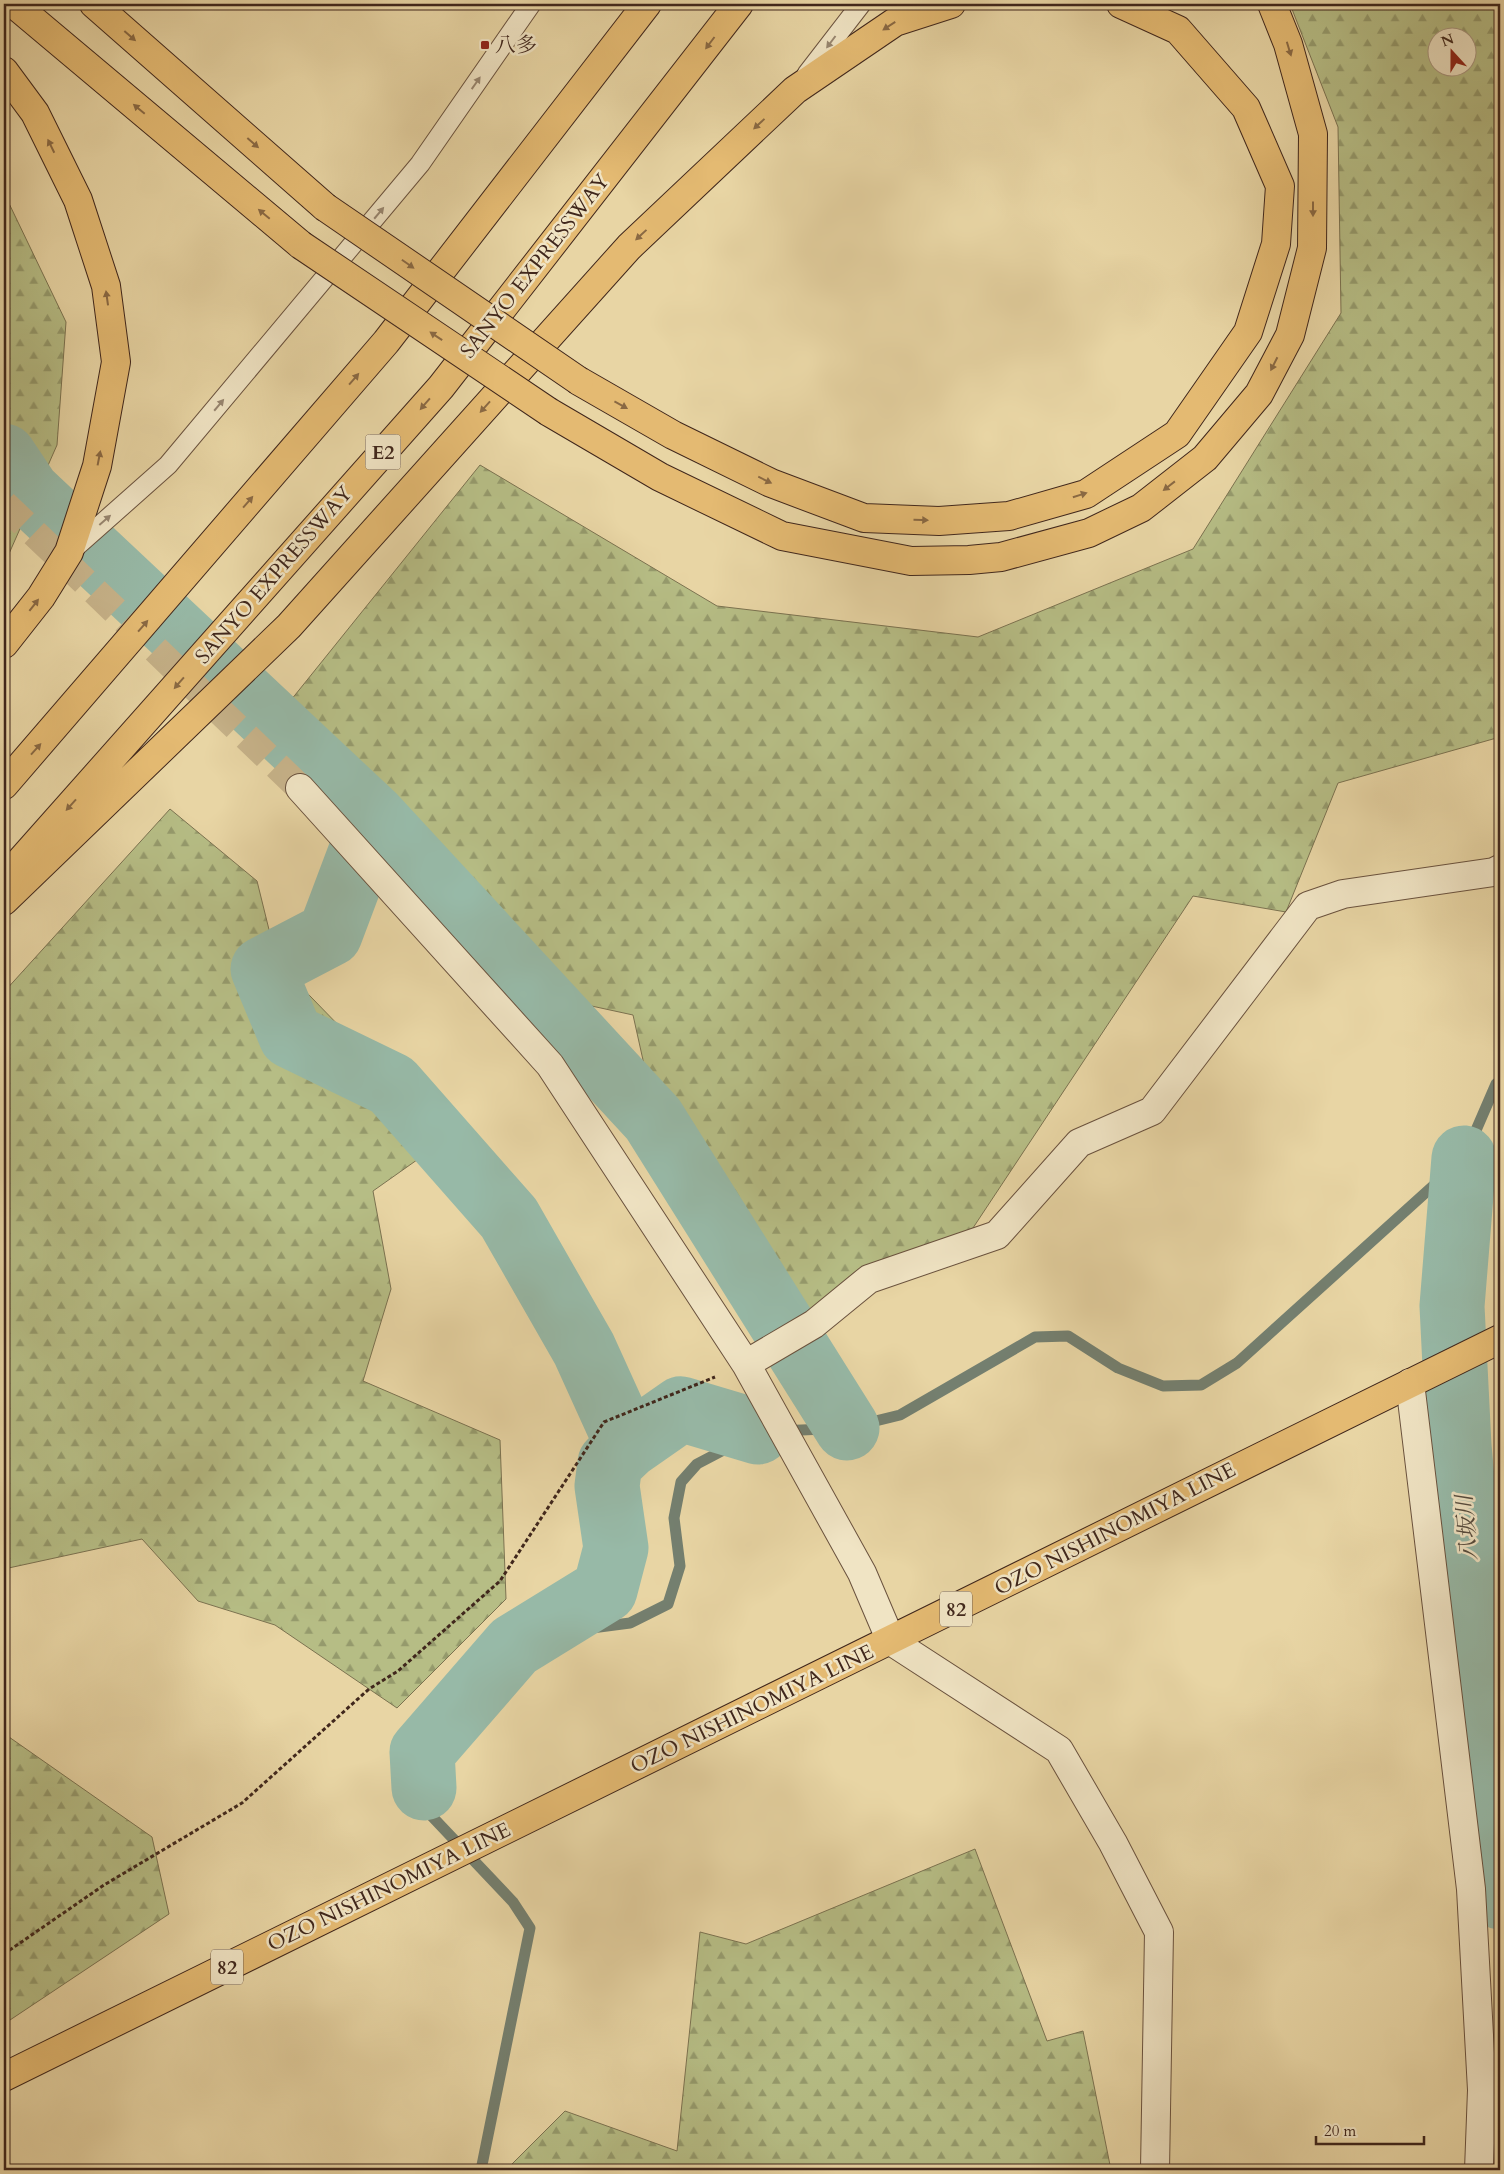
<svg xmlns="http://www.w3.org/2000/svg" width="1504" height="2174" font-family="Cardo,'Noto Serif JP',serif">
	<defs>
		<pattern id="forest-firs" width="22" height="20" patternUnits="userSpaceOnUse" patternTransform="scale(1.25)"><rect width="22" height="20" fill="#b6bd85"/><path d="M5 1l3.5 6h-7zM16 11l3.5 6h-7z" fill="#959a6c"/></pattern>
	</defs>
	<rect width="100%" height="100%" fill="#e8d5a4"/>
	<filter id="stains"><feTurbulence type="fractalNoise" baseFrequency=".004" numOctaves="4"/><feColorMatrix values="0 0 0 0 .2 0 0 0 0 .09 0 0 0 0 .02 0 0 0 .5 -.17"/></filter>
	<radialGradient id="worn" r=".72"><stop offset=".6" stop-color="#630" stop-opacity="0"/><stop offset="1" stop-color="#630" stop-opacity=".3"/></radialGradient>
	<path fill="url(#forest-firs)" stroke="#7b7250" fill-rule="evenodd" d="M1290 4H1500V737L1338 783 1286 912 1193 896 963 1243 804 1319 649 1087 633 1015 564 1000 291 700 480 465 717 606 978 637 1193 549 1341 313 1338 127ZM1436 38H1466V68H1436Z
		M4 193 66 322 57 445 4 565V490L27 449 4 422Z
		M170 809 257 881 277 962 448 1138 373 1191 391 1289 363 1381 500 1440 506 1599 397 1708 275 1625 198 1601 142 1539 4 1569V992Z
		M4 1730 9 1737 152 1837 169 1914 4 2024Z
		M975 1849 1047 2041 1083 2031 1111 2170H506L565 2111 677 2151 700 1932 746 1944Z"/>
	<g fill="none" stroke-linecap="round" stroke-linejoin="round">
		<path stroke="#747f6f" stroke-width="11" d="M481 2170 530 1928 513 1902 425 1809 424 1788 436 1765 538 1656 584 1629 630 1623 668 1604 680 1566 674 1518 681 1482 697 1464 758 1432 847 1428 900 1415 1035 1337 1068 1336 1118 1368 1163 1386 1201 1385 1237 1363 1464 1158 1496 1084 1500 1081"/>
		<path stroke="#97b9a7" stroke-width="65" d="M4 456 28 492 374 817 653 1119 847 1428
			M374 817 330 934 263 969 291 1036 392 1085 509 1218 584 1349 628 1446 681 1409 758 1432
			M1464 1158 1452 1306 1459 1446 1500 1897
			M424 1788 422 1752 514 1646 605 1590 616 1548 607 1486 610 1463 628 1446"/>
		<path stroke="#c6b289" stroke-width="28" stroke-dasharray="28 14" stroke-linecap="butt" d="M4 504 300 788"/>
		<g stroke="#6a523e" stroke-width="21">
			<path id="lane" d="M807 74 861 4
				M70 552 168 465 420 164 531 4"/>
		</g>
		<g stroke="#6a523e" stroke-width="30">
			<path id="street" d="M300 788 550 1065 746 1364 862 1573 891 1641 1059 1750 1113 1843 1159 1932 1155 2170
				M746 1364 814 1324 869 1279 997 1235 1079 1143 1152 1111 1308 906 1343 894 1494 872 1500 869
				M1410 1383 1471 1889 1482 2090 1479 2170"/>
		</g>
		<g stroke="#40271c" stroke-width="30">
			<path id="primary" d="M4 2077 1500 1339"/>
		</g>
		<g stroke="#40271c" stroke-width="30">
			<path id="highway" d="M14 4 301 245
				M94 4 325 207
				M4 71 35 113 78 200 106 286 116 362 97 466 69 552 41 597 4 644
				M579 381 673 435 771 483 864 518 939 521 1009 516 1086 494 1177 434 1248 332 1276 244 1280 186 1246 108 1178 30 1121 4
				M549 412 660 477 782 536 911 561 969 560 1001 557 1089 533 1141 508 1205 458 1259 394 1290 335 1312 248 1313 134 1288 44 1272 4
				M4 785 386 342 647 4
				M16 866 441 387 739 4
				M4 901 289 626 629 247 795 90 895 22 951 4"/>
		</g>
		<path stroke="#40271c" stroke-width="3" stroke-dasharray="4 2.5" stroke-linecap="butt" d="M4 1954 104 1885 242 1803 369 1689 398 1671 500 1581 604 1422 715 1377"/>
		<use href="#lane" stroke="#f0e4c4" stroke-width="19"/>
		<use href="#street" stroke="#f0e4c4" stroke-width="28"/>
		<use href="#primary" stroke="#e4ba72" stroke-width="28"/>
		<use href="#highway" stroke="#e4ba72" stroke-width="28"/>
		<g stroke="#40271c" stroke-width="30" stroke-linecap="butt">
			<path id="highway-bridge" d="M325 207 579 381
				M301 245 549 412"/>
		</g>
		<use href="#highway-bridge" stroke="#e4ba72" stroke-width="28"/>
	</g>
	<defs><path id="oneway-solid" d="M-6-.8H1V-3.2L6.5 0L1 3.2V.8H-6Z" transform="scale(1.25)"/></defs>
	<g fill="#8a6943">
		<use href="#oneway-solid" transform="translate(889 26) rotate(147)"/>
		<use href="#oneway-solid" transform="translate(130 36) rotate(41)"/>
		<use href="#oneway-solid" transform="translate(710 43) rotate(127)"/>
		<use href="#oneway-solid" transform="translate(1289 49) rotate(73)"/>
		<use href="#oneway-solid" transform="translate(139 109) rotate(-140)"/>
		<use href="#oneway-solid" transform="translate(759 124) rotate(137)"/>
		<use href="#oneway-solid" transform="translate(253 143) rotate(41)"/>
		<use href="#oneway-solid" transform="translate(51 146) rotate(-116)"/>
		<use href="#oneway-solid" transform="translate(1313 209) rotate(90)"/>
		<use href="#oneway-solid" transform="translate(264 214) rotate(-140)"/>
		<use href="#oneway-solid" transform="translate(641 235) rotate(137)"/>
		<use href="#oneway-solid" transform="translate(408 264) rotate(35)"/>
		<use href="#oneway-solid" transform="translate(107 298) rotate(-98)"/>
		<use href="#oneway-solid" transform="translate(436 336) rotate(-146)"/>
		<use href="#oneway-solid" transform="translate(1274 364) rotate(117)"/>
		<use href="#oneway-solid" transform="translate(354 379) rotate(-49)"/>
		<use href="#oneway-solid" transform="translate(425 404) rotate(131)"/>
		<use href="#oneway-solid" transform="translate(621 405) rotate(29)"/>
		<use href="#oneway-solid" transform="translate(485 407) rotate(132)"/>
		<use href="#oneway-solid" transform="translate(99 458) rotate(-79)"/>
		<use href="#oneway-solid" transform="translate(765 480) rotate(26)"/>
		<use href="#oneway-solid" transform="translate(1169 486) rotate(142)"/>
		<use href="#oneway-solid" transform="translate(1080 495) rotate(-18)"/>
		<use href="#oneway-solid" transform="translate(248 502) rotate(-49)"/>
		<use href="#oneway-solid" transform="translate(921 520) rotate(2)"/>
		<use href="#oneway-solid" transform="translate(34 605) rotate(-52)"/>
		<use href="#oneway-solid" transform="translate(143 626) rotate(-49)"/>
		<use href="#oneway-solid" transform="translate(179 683) rotate(131)"/>
		<use href="#oneway-solid" transform="translate(36 749) rotate(-48)"/>
		<use href="#oneway-solid" transform="translate(71 805) rotate(132)"/>
	</g>
	<g fill="#988670">
		<use href="#oneway-solid" transform="translate(831 42) rotate(127)"/>
		<use href="#oneway-solid" transform="translate(476 83) rotate(-55)"/>
		<use href="#oneway-solid" transform="translate(379 213) rotate(-50)"/>
		<use href="#oneway-solid" transform="translate(219 405) rotate(-50)"/>
		<use href="#oneway-solid" transform="translate(105 520) rotate(-41)"/>
	</g>
	<rect fill="#8f2418" stroke="#f0e4c4" stroke-width="2" x="480" y="40" width="10" height="10" rx="2.5"/>
	<g text-anchor="middle" dominant-baseline="central" stroke-width="5" stroke-linejoin="round" paint-order="stroke">
		<g fill="#f0e4c4" stroke="#75604e" stroke-width="1">
			<rect x="365.5" y="434.5" width="35" height="35" rx="4"/>
			<rect x="940" y="1591.5" width="32" height="35" rx="4"/>
			<rect x="211" y="1949.5" width="32" height="35" rx="4"/>
		</g>
		<g font-size="20" font-weight="bold" fill="#40271c">
			<text x="383" y="452">E2</text>
			<text x="956" y="1609">82</text>
			<text x="227" y="1967">82</text>
		</g>
		<g font-size="21" fill="#40271c" stroke="#f0e4c4" text-anchor="start">
			<text x="495" y="45">八多</text>
		</g>
		<g font-size="21" fill="#40271c" stroke="#f0e4c4">
			<text transform="translate(535 266) rotate(-52)">SANYO EXPRESSWAY</text>
			<text transform="translate(274 575) rotate(-49)">SANYO EXPRESSWAY</text>
			<text transform="translate(1115 1529) rotate(-27)">OZO NISHINOMIYA LINE</text>
			<text transform="translate(752 1709) rotate(-26)">OZO NISHINOMIYA LINE</text>
			<text transform="translate(389 1887) rotate(-26)">OZO NISHINOMIYA LINE</text>
		</g>
		<g font-size="22" font-style="italic" fill="#564c3f" stroke="#f0e4c4">
			<text transform="translate(1467 1528) rotate(-95)">八坂川</text>
		</g>
	</g>
	<rect width="1504" height="2174" fill="none" stroke="#e8d5a4" stroke-width="20"/>
	<rect x="5" y="5" width="1494" height="2164" fill="none" stroke="#40271c" stroke-width="2.5"/>
	<rect x="10" y="10" width="1484" height="2154" fill="none" stroke="#40271c"/>
	<g transform="translate(1452 52) rotate(339)"><circle r="24" fill="#f0e4c4" stroke="#aa9881"/>
	<path d="M0-4L9 19L0 12L-9 19Z" fill="#8f2418"/>
	<text y="-8" font-size="14" font-weight="bold" text-anchor="middle" fill="#40271c">N</text>
	</g>
	<path d="M1316 2136v8h108v-8" fill="none" stroke="#40271c" stroke-width="2.5"/>
	<text x="1324" y="2136" font-size="15" fill="#40271c" stroke="#f0e4c4" stroke-width="4" paint-order="stroke">20 m</text>
	<rect width="100%" height="100%" filter="url(#stains)"/>
	<rect width="100%" height="100%" fill="url(#worn)"/>
</svg>
